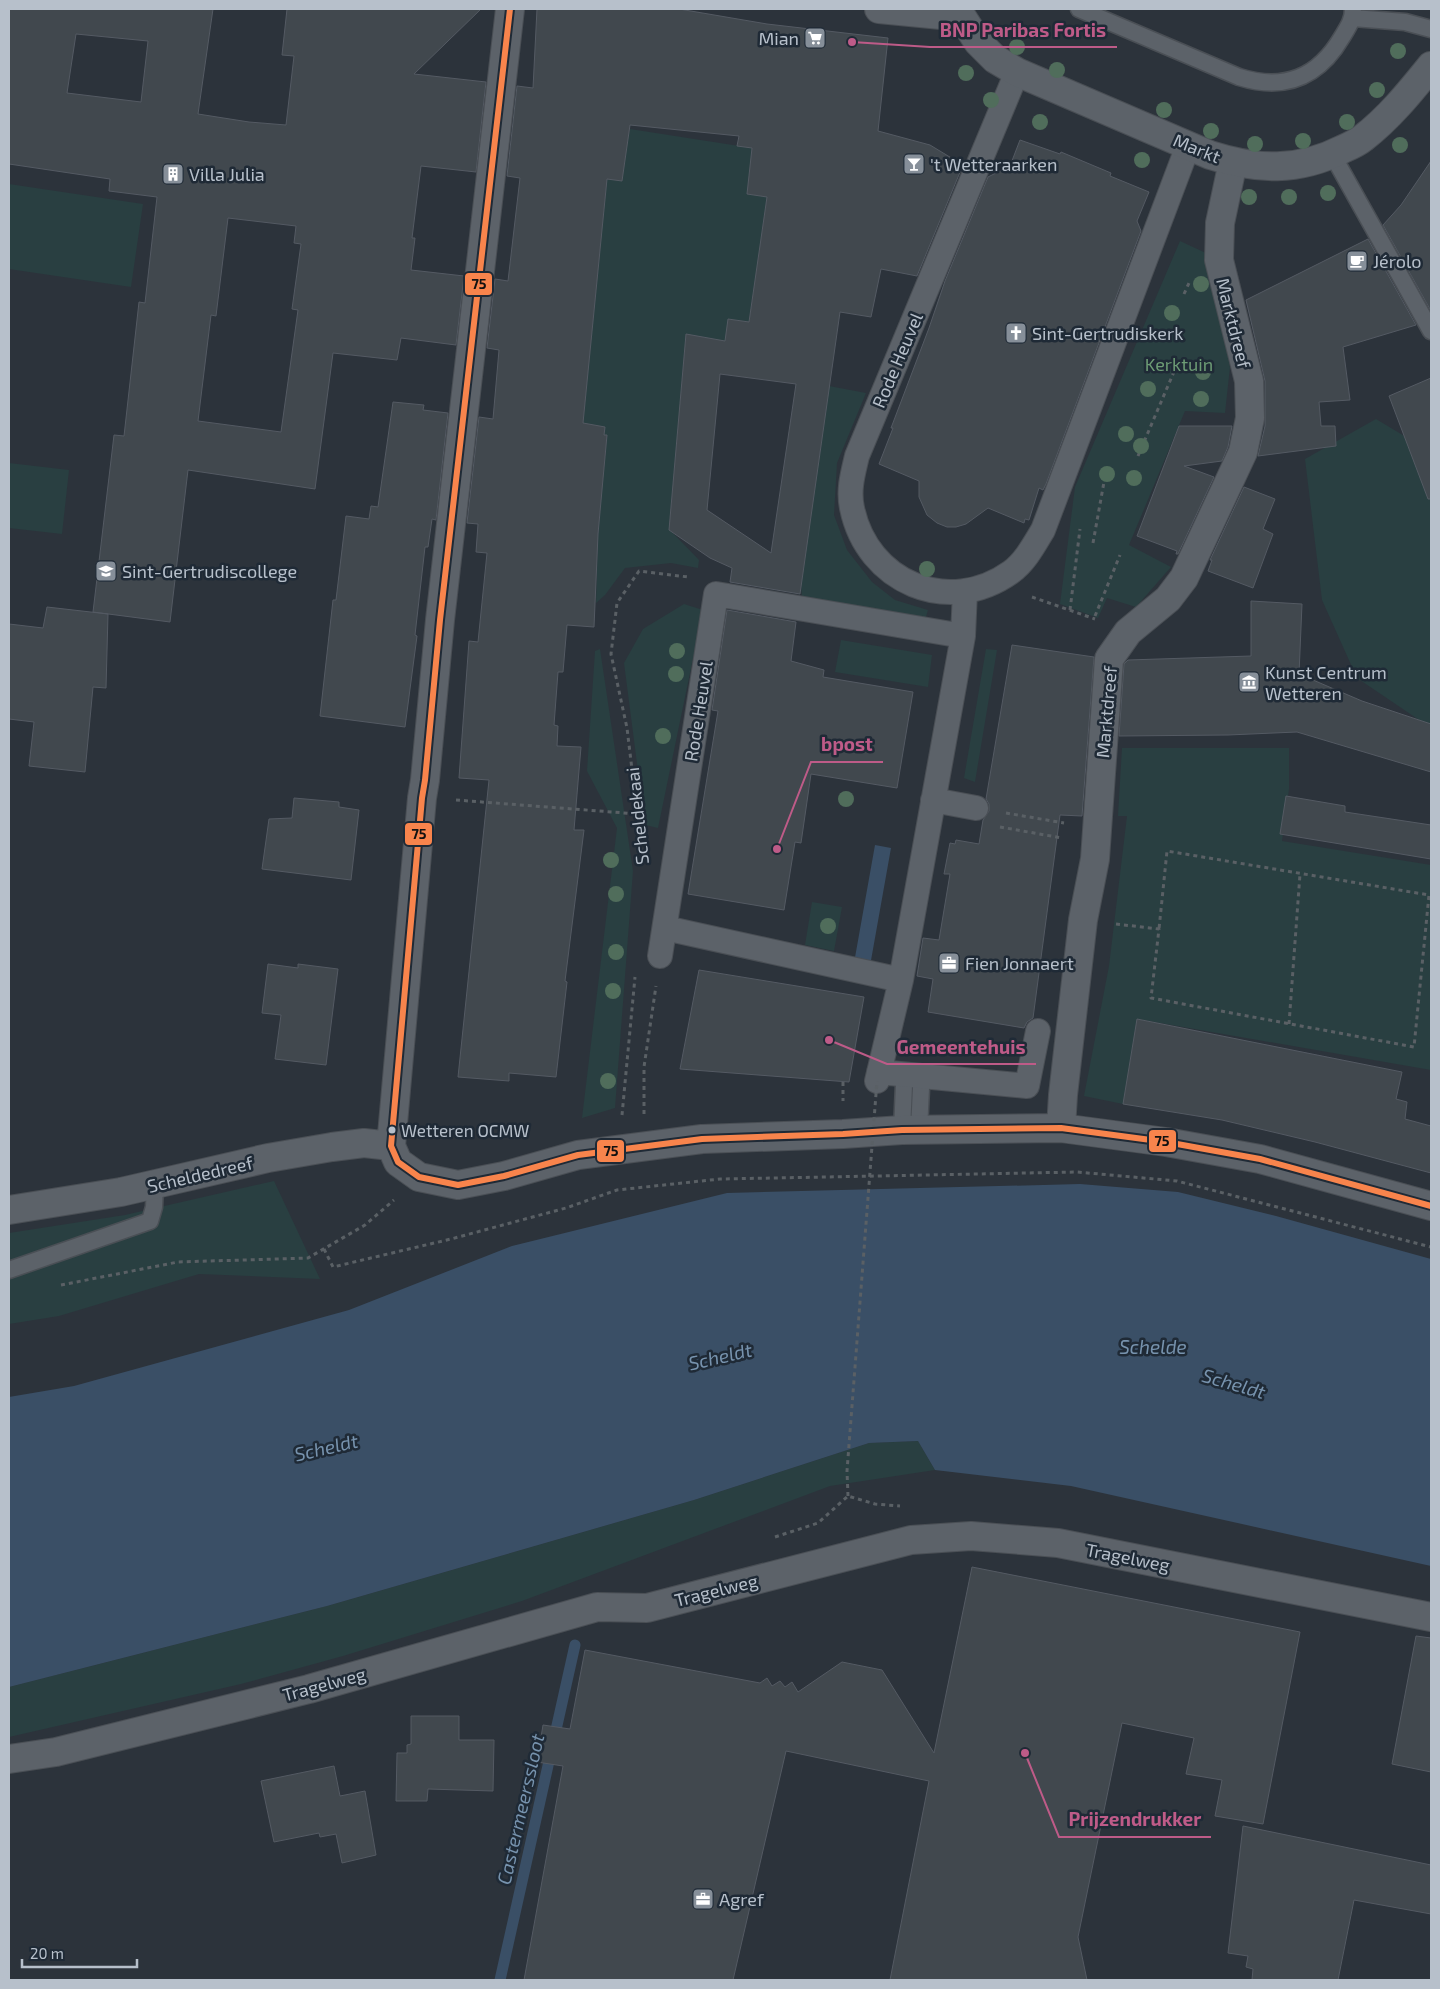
<svg xmlns="http://www.w3.org/2000/svg" width="1440" height="1989" font-family="'Exo 2',sans-serif">
	<rect width="100%" height="100%" fill="#2c333b"/>
	<path fill="#293f41" d="M630 129 752 148 747 194 762 196 770 176 749 322 725 341 686 335 669 529 699 560 698 568 671 563 625 568 605 595 596 603 598 533 607 436 604 435V427L583 423 607 179 622 181 624 154Z
		M9 184 143 204 131 287 9 269Z
		M1180 241 1208 254 1230 367 1225 413 1185 411 1129 545 1171 567 1136 607 1107 598 1098 618 1060 604 1075 487Z
		M829 386 866 393 837 463 834 515 847 550 872 582 895 600 928 610 925 620 802 597 801 585Z
		M1376 419 1431 452V728L1357 678 1322 600 1305 459Z
		M9 463 69 470 62 534 9 528Z
		M684 604 703 610 658 828 645 825 624 663 643 629Z
		M841 640 932 655 928 687 835 672Z
		M600 649 633 871 615 1108 582 1118 617 828 587 771 595 651Z
		M986 649 997 650 975 782 964 778Z
		M1122 748H1289V789L1282 841 1431 865V1070L1137 1019 1123 1104 1084 1096 1109 966 1127 816H1118Z
		M812 902 842 907 834 951 805 945Z
		M274 1181 320 1279 199 1274 59 1316 9 1324V1233L125 1215Z
		M918 1441 935 1470 830 1486 522 1601 343 1656 241 1684 9 1737V1687L327 1606 694 1500 869 1443Z"/>
	<path fill="#3a4f66" d="M875 845 891 848 870 966 854 963Z
		M1080 1184 1178 1192 1276 1216 1431 1259V1566L1071 1486 935 1470 918 1441 869 1443 694 1500 327 1606 9 1687V1397L74 1386 349 1310 512 1246 727 1193Z"/>
	<g fill="none" stroke-linecap="round" stroke-linejoin="round">
		<path stroke="#3a4f66" stroke-width="11" d="M500 1980 575 1645"/>
	</g>
	<path fill="#41484e" stroke="#545a63" fill-rule="evenodd" d="M9 9H213L198 114 249 122 286 125 294 56 282 55 287 9H481L414 74 486 82 476 172 421 166 412 238H415L411 270 464 276 456 345 401 338 397 360 333 353 315 489 188 470 170 622 93 612 114 435 124 436 139 302 145 303 157 197 109 191 110 179 9 164ZM76 34 148 41 141 102 67 93ZM228 218 296 226 294 243 301 244 292 309 298 310 281 432 198 421 211 315 216 316Z
		M537 9H679L767 24 888 38 878 131 930 145 963 165 917 276 881 269 871 317 840 312 800 594 730 582 732 568 710 558 669 530 686 334 725 341 728 319 749 322 767 197 747 194 752 148 737 146 739 136 630 125 622 181 607 179 583 423 605 427 604 435H607L598 534 594 627 567 625 563 672H558L554 725 558 726 557 746 581 747 574 830H584L565 981 567 982 556 1077 509 1073V1081L458 1077 489 780 459 778 469 641 478 642 487 553 476 552 478 524 467 523 479 417 493 419 499 350 487 348 495 279 508 281 520 178 507 176 517 86 533 88ZM720 374 796 384 771 553 707 510Z
		M1020 140 1060 154 1061 152 1111 173 1110 176 1149 192 1137 221 1141 231 1046 484 1043 490 1039 488 1029 520 1025 519 1024 523 988 508 966 524 956 527H947L937 523 927 515 919 497V481L879 464 893 428H891L929 328 945 281 988 177 1010 166Z
		M1431 161V311L1383 225 1401 205Z
		M1368 239 1416 325 1343 347 1350 400 1319 402 1321 426H1335L1336 446 1258 456 1265 426V381L1246 300Z
		M1431 378V499H1428L1389 396Z
		M393 402 424 405 423 410 448 413 436 520 432 519 428 547H425L415 635 417 636 405 727 320 716 333 600H336L346 516 369 519 371 506 378 507Z
		M1179 426H1232L1228 447 1222 461 1184 466 1214 477 1178 554H1176L1177 551 1137 536Z
		M1244 487 1275 499 1263 529 1273 534 1253 588 1208 571 1212 560H1210Z
		M1251 601 1302 604 1299 674 1362 701 1431 724V772L1297 732 1228 735 1119 736 1124 664 1128 660 1251 656Z
		M47 607 108 614 106 688 93 687 85 772 29 766 34 722 9 719V624L43 628Z
		M727 610 796 622 791 661 824 670 823 677 913 692 897 788 811 774 801 843 795 842 784 910 688 894 718 711 712 710Z
		M1012 645 1094 657 1082 816 1060 815 1033 1018 1027 1022 1024 1028 928 1012 933 979 917 976 923 938 939 940 950 874H944L950 843 955 844 956 840 979 844 983 820 989 811V804L986 799Z
		M1286 796 1345 806V812L1431 825V859L1280 834Z
		M294 798 339 802V807L359 810 351 880 262 869 269 819 292 818Z
		M268 964 298 968V964L338 969 326 1065 275 1059 281 1015 262 1013Z
		M699 970 864 997 849 1082 680 1069Z
		M1137 1019 1402 1072 1396 1099 1407 1102 1405 1119 1431 1126V1173L1315 1142 1222 1120 1123 1104Z
		M972 1567 1300 1632 1263 1824 1215 1816 1222 1780 1186 1774 1194 1738 1122 1723 1078 1937 1087 1980H890L929 1781 786 1751 733 1980H524L563 1766 537 1762 543 1725 570 1729 585 1650 760 1683 767 1678 772 1686 780 1681 785 1687 792 1682 798 1692 842 1662 882 1670 934 1753Z
		M1416 1636 1431 1638V1772L1392 1764Z
		M411 1716H459V1740H494L493 1791 428 1789 427 1801H396L397 1753H407V1745L411 1744Z
		M334 1766 340 1796 365 1791 376 1855 342 1863 336 1834 320 1837 319 1833 274 1842 261 1781Z
		M1243 1826 1431 1865V1914L1354 1900 1338 1980H1252L1253 1969 1246 1967 1248 1956 1228 1953Z"/>
	<g fill="none" stroke-linecap="round" stroke-linejoin="round">
		<g stroke="#4a4f55" stroke-width="19">
			<path id="service" d="M1079 9 1239 77C1284 91 1318 78 1342 37 1348 27 1353 20 1353 9
				M1353 18 1405 22 1431 29
				M1332 154 1431 331
				M902 1130 904 1085
				M919 1130 921 1088
				M9 1270 150 1221 154 1207 155 1184"/>
		</g>
		<g stroke="#4a4f55" stroke-width="26">
			<path id="pedestrian" d="M1017 72 857 456C853 473 848 490 852 508 867 582 948 617 1011 572 1025 562 1034 545 1043 530L1188 146
				M933 800 976 808
				M665 928 901 980
				M660 956 716 594 963 636
				M879 1072 1027 1086 1038 1031
				M877 1081 901 980 963 636 965 591"/>
		</g>
		<g stroke="#4a4f55" stroke-width="30">
			<path id="minor" d="M510 9 440 620 425 780 422 798 391 1146 398 1162 419 1177 458 1185 504 1176 578 1155 702 1139 843 1134 902 1130 1061 1128 1166 1142 1260 1159 1431 1206
				M1061 1128 1063 1095 1083 920 1095 859 1109 659 1128 632 1168 599 1184 578 1243 452 1250 418 1249 381 1219 260 1220 223 1233 162
				M9 1210 121 1192 268 1158 332 1147 364 1143 391 1146
				M9 1759 56 1752 309 1689 597 1607 647 1608 911 1540 971 1536 1058 1543 1431 1617"/>
		</g>
		<g stroke="#4a4f55" stroke-width="30">
			<path id="tertiary" d="M879 9 962 17 978 42 995 59 1017 72 1210 155C1257 170 1298 172 1343 149 1350 146 1357 143 1363 138 1389 118 1410 92 1431 66"/>
		</g>
		<path stroke="#5a6065" stroke-width="3" stroke-dasharray="4 4" stroke-linecap="butt" d="M1184 294 1189 283
			M1138 456 1176 367
			M1093 543 1104 482
			M1032 597 1095 619
			M1070 610 1080 529
			M1095 616 1120 555
			M456 800 638 814
			M1006 813 1064 823
			M1000 827 1062 838
			M642 853 627 728 611 654 617 603 639 571 688 577
			M1116 924 1159 929 1151 998 1414 1047 1429 895 1167 851 1159 929
			M1289 1024 1300 874
			M843 1082V1101
			M644 1114V1067L656 986
			M622 1115 635 977
			M324 1249 333 1267 451 1239 566 1208 617 1190 720 1179 826 1177 1077 1172 1177 1181 1431 1247
			M61 1285 178 1262 308 1258 365 1225 394 1200
			M775 1537 818 1523 848 1496 875 1504 900 1506"/>
		<use href="#service" stroke="#5c6269" stroke-width="16"/>
		<use href="#pedestrian" stroke="#5c6269" stroke-width="24"/>
		<use href="#minor" stroke="#5c6269" stroke-width="28"/>
		<use href="#tertiary" stroke="#5c6269" stroke-width="28"/>
		<path stroke="#5a6065" stroke-width="3" stroke-dasharray="4 4" stroke-linecap="butt" d="M848 1496 847 1471 877 1081"/>
		<g stroke="#1f2a36" stroke-width="10">
			<path id="bus-1" d="M510 9 440 620 425 780 422 798 391 1146 398 1162 419 1177 458 1185 504 1176 578 1155 702 1139 843 1134 902 1130 1061 1128 1166 1142 1260 1159 1431 1206"/>
		</g>
		<use href="#bus-1" stroke="#f8844c" stroke-width="6"/>
	</g>
	<g fill="#506d5b">
		<circle cx="1017" cy="47" r="8"/>
		<circle cx="1398" cy="51" r="8"/>
		<circle cx="1057" cy="70" r="8"/>
		<circle cx="966" cy="73" r="8"/>
		<circle cx="1377" cy="90" r="8"/>
		<circle cx="991" cy="100" r="8"/>
		<circle cx="1164" cy="110" r="8"/>
		<circle cx="1040" cy="122" r="8"/>
		<circle cx="1347" cy="122" r="8"/>
		<circle cx="1211" cy="131" r="8"/>
		<circle cx="1303" cy="141" r="8"/>
		<circle cx="1255" cy="144" r="8"/>
		<circle cx="1400" cy="145" r="8"/>
		<circle cx="1142" cy="160" r="8"/>
		<circle cx="1328" cy="193" r="8"/>
		<circle cx="1249" cy="197" r="8"/>
		<circle cx="1289" cy="197" r="8"/>
		<circle cx="1201" cy="284" r="8"/>
		<circle cx="1172" cy="313" r="8"/>
		<circle cx="1203" cy="372" r="8"/>
		<circle cx="1148" cy="389" r="8"/>
		<circle cx="1201" cy="399" r="8"/>
		<circle cx="1126" cy="434" r="8"/>
		<circle cx="1141" cy="446" r="8"/>
		<circle cx="1107" cy="474" r="8"/>
		<circle cx="1134" cy="478" r="8"/>
		<circle cx="927" cy="569" r="8"/>
		<circle cx="677" cy="651" r="8"/>
		<circle cx="676" cy="674" r="8"/>
		<circle cx="663" cy="736" r="8"/>
		<circle cx="846" cy="799" r="8"/>
		<circle cx="611" cy="860" r="8"/>
		<circle cx="616" cy="894" r="8"/>
		<circle cx="828" cy="926" r="8"/>
		<circle cx="616" cy="952" r="8"/>
		<circle cx="613" cy="991" r="8"/>
		<circle cx="608" cy="1081" r="8"/>
	</g>
	<defs>
		<g id="supermarket-square" transform="scale(1.125)"><rect x="-9" y="-9" width="18" height="18" rx="4" fill="#868f99" stroke="#1f2a36"/><path d="M-6-5.5h2.5l.6 2H6L4.5 2H-2.5L-4.4-4H-6ZM-1.5 3.2a1.3 1.3 0 1 0 .1 0ZM3 3.2a1.3 1.3 0 1 0 .1 0Z" fill="#fff"/></g>
		<g id="bar-square" transform="scale(1.125)"><rect x="-9" y="-9" width="18" height="18" rx="4" fill="#868f99" stroke="#1f2a36"/><path d="M-6-5H6L.8 .8V4.5H3.5V6h-7V4.5H-.8V.8Z" fill="#fff"/></g>
		<g id="building-square" transform="scale(1.125)"><rect x="-9" y="-9" width="18" height="18" rx="4" fill="#868f99" stroke="#1f2a36"/><path d="M-4-6H4V6H1V3H-1V6H-4ZM-2.5-4.3h1.7v1.8h-1.7ZM.8-4.3h1.7v1.8H.8ZM-2.5-1h1.7V.8h-1.7ZM.8-1h1.7V.8H.8Z" fill="#fff"/></g>
		<g id="cafe-square" transform="scale(1.125)"><rect x="-9" y="-9" width="18" height="18" rx="4" fill="#868f99" stroke="#1f2a36"/><path d="M-5.5-4.5H6V0H3Q3 3.5 0 3.5H-2.5Q-5.5 3.5-5.5 0ZM3-3.2v2h1.7v-2ZM-6 4.5H4V6H-6Z" fill="#fff"/></g>
		<g id="church-square" transform="scale(1.125)"><rect x="-9" y="-9" width="18" height="18" rx="4" fill="#868f99" stroke="#1f2a36"/><path d="M-1.2-6h2.4v3.5h3.3v2.4h-3.3V6h-2.4V-.1h-3.3v-2.4h3.3Z" fill="#fff"/></g>
		<g id="school-square" transform="scale(1.125)"><rect x="-9" y="-9" width="18" height="18" rx="4" fill="#868f99" stroke="#1f2a36"/><path d="M0-5L7-2L0 1L-7-2ZM-4 1L0 2.5L4 1V4Q0 6-4 4Z" fill="#fff"/></g>
		<g id="museum-square" transform="scale(1.125)"><rect x="-9" y="-9" width="18" height="18" rx="4" fill="#868f99" stroke="#1f2a36"/><path d="M0-6L6-3V-2H-6V-3ZM-5-1h2V3h-2ZM-1-1h2V3h-2ZM3-1h2V3H3ZM-6 4H6V6H-6Z" fill="#fff"/></g>
		<g id="office-square" transform="scale(1.125)"><rect x="-9" y="-9" width="18" height="18" rx="4" fill="#868f99" stroke="#1f2a36"/><path d="M-6-3h4V-5.5h4V-3h4V5H-6ZM-1-4.5V-3h2v-1.5ZM-6 0V1H6V0Z" fill="#fff"/></g>
	</defs>
	<g fill-rule="evenodd">
		<use href="#supermarket-square" x="815" y="38"/>
		<use href="#bar-square" x="914" y="164"/>
		<use href="#building-square" x="173" y="174"/>
		<use href="#cafe-square" x="1357" y="261"/>
		<use href="#church-square" x="1016" y="333"/>
		<use href="#school-square" x="106" y="571"/>
		<use href="#museum-square" x="1249" y="682"/>
		<use href="#office-square" x="949" y="963"/>
		<use href="#office-square" x="703" y="1899"/>
	</g>
	<circle fill="#b7c0cb" stroke="#1f2a36" stroke-width="2" cx="392" cy="1130" r="4.5"/>
	<g text-anchor="middle" dominant-baseline="central" stroke-width="5" stroke-linejoin="round" paint-order="stroke">
		<g font-size="17" fill="#b7c0cb" stroke="#1f2a36" text-anchor="start">
			<text x="401" y="1130">Wetteren OCMW</text>
		</g>
		<g font-size="18" fill="#b7c0cb" stroke="#1f2a36" text-anchor="start">
			<text x="799" y="38" text-anchor="end">Mian</text>
			<text x="930" y="164">'t Wetteraarken</text>
			<text x="189" y="174">Villa Julia</text>
			<text x="1373" y="261">Jérolo</text>
			<text x="1032" y="333">Sint-Gertrudiskerk</text>
			<text x="122" y="571">Sint-Gertrudiscollege</text>
			<text x="1265" y="672">Kunst Centrum<tspan x="1265" dy="21">Wetteren</tspan></text>
			<text x="965" y="963">Fien Jonnaert</text>
			<text x="719" y="1899">Agref</text>
		</g>
		<g font-size="18" fill="#b7c0cb" stroke="#1f2a36">
			<text transform="translate(1197 148) rotate(22)">Markt</text>
			<text transform="translate(1234 323) rotate(76)">Marktdreef</text>
			<text transform="translate(897 360) rotate(-67)">Rode Heuvel</text>
			<text transform="translate(698 711) rotate(-81)">Rode Heuvel</text>
			<text transform="translate(1106 712) rotate(-85)">Marktdreef</text>
			<text transform="translate(637 816) rotate(-96)">Scheldekaai</text>
			<text transform="translate(200 1174) rotate(-13)">Scheldedreef</text>
			<text transform="translate(1128 1557) rotate(11)">Tragelweg</text>
			<text transform="translate(716 1590) rotate(-14)">Tragelweg</text>
			<text transform="translate(324 1684) rotate(-15)">Tragelweg</text>
		</g>
		<g font-size="18" fill="#6d9c75" stroke="#1f2a36">
			<text x="1179" y="364">Kerktuin</text>
		</g>
		<g font-size="19" font-style="italic" fill="#7793ae" stroke="#1f2a36">
			<text x="1153" y="1346">Schelde</text>
			<text transform="translate(720 1356) rotate(-13)">Scheldt</text>
			<text transform="translate(1234 1383) rotate(16)">Scheldt</text>
			<text transform="translate(326 1447) rotate(-13)">Scheldt</text>
			<text transform="translate(520 1809) rotate(-77)">Castermeerssloot</text>
		</g>
	</g>
	<path fill="none" stroke="#be5b88" stroke-width="2" d="M852 42L930 47H1117M777 849L811 762H883M829 1040L887 1064H1036M1025 1753L1059 1837H1211"/>
	<g fill="#be5b88" stroke="#1f2a36" stroke-width="2">
		<circle cx="852" cy="42" r="5"/>
		<circle cx="777" cy="849" r="5"/>
		<circle cx="829" cy="1040" r="5"/>
		<circle cx="1025" cy="1753" r="5"/>
	</g>
	<g font-size="19" text-anchor="middle" font-weight="bold" fill="#be5b88" stroke="#1f2a36" stroke-width="5" stroke-linejoin="round" paint-order="stroke">
		<text x="1023" y="37">BNP Paribas Fortis</text>
		<text x="847" y="751">bpost</text>
		<text x="961" y="1054">Gemeentehuis</text>
		<text x="1135" y="1826">Prijzendrukker</text>
	</g>
	<g stroke="#1f2a36" stroke-width="2">
		<rect x="464" y="272" width="29" height="24" rx="5" fill="#f8844c"/>
		<rect x="404" y="822" width="29" height="24" rx="5" fill="#f8844c"/>
		<rect x="1148" y="1129" width="29" height="24" rx="5" fill="#f8844c"/>
		<rect x="596" y="1139" width="29" height="24" rx="5" fill="#f8844c"/>
	</g>
	<g font-size="14" text-anchor="middle" font-weight="bold" fill="#111">
		<text x="479" y="289">75</text>
		<text x="419" y="839">75</text>
		<text x="1162" y="1146">75</text>
		<text x="611" y="1156">75</text>
	</g>
	<rect width="1440" height="1989" fill="none" stroke="#b7c0cb" stroke-width="20"/>
	<path d="M22 1959v8h115v-8" fill="none" stroke="#b7c0cb" stroke-width="2.5"/>
	<text x="30" y="1959" font-size="15" fill="#b7c0cb" stroke="#1f2a36" stroke-width="4" paint-order="stroke">20 m</text>
</svg>
